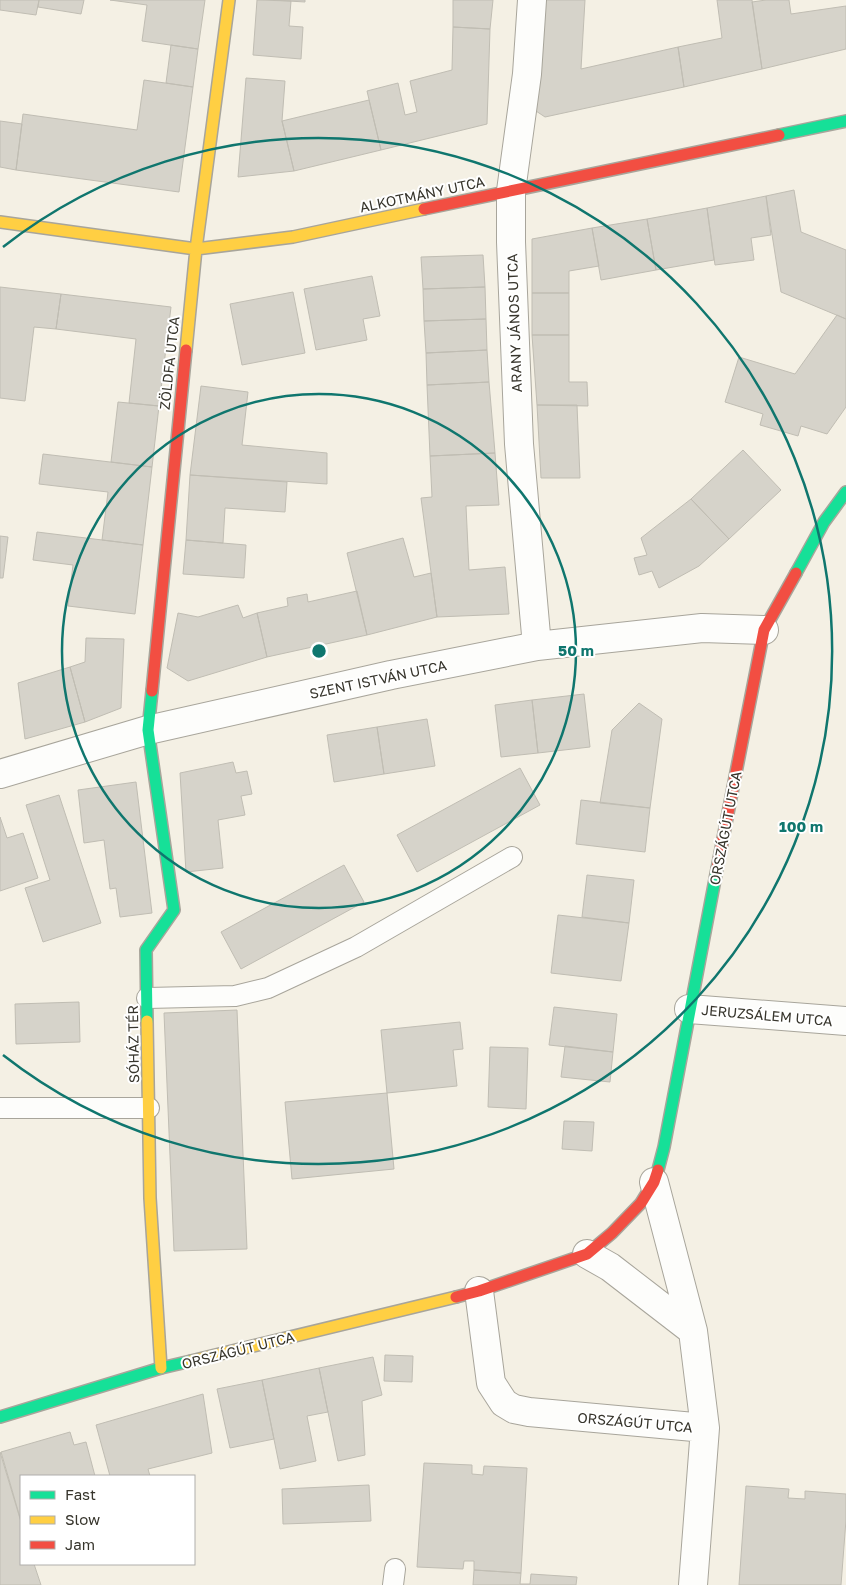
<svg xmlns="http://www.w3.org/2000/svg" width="846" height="1585" font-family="'Golos Text',sans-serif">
	<rect width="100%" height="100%" fill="#f4f0e4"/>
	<path fill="#d6d3ca" stroke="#c0bdb3" d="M0 0H39L36 15 0 10Z
		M39 0H84L81 14 38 7Z
		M110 0H205L198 49 142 41 147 5Z
		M257 0 291 1 289 26 303 27 301 59 253 55Z
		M273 0H305V2Z
		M453 0H493L490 29 453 27Z
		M541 0H585L581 69 678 47 684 87 545 117 536 111Z
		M717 0H752L762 69 684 87 678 47 722 38Z
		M766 0H789L791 14 846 6V49L762 69 752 2Z
		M453 27 490 29 487 124 381 150 367 91 398 83 405 115 417 112 410 81 452 70Z
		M171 45 198 49 193 87 166 83Z
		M246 78 285 81 282 121 294 171 238 177Z
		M144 80 193 87 179 192 16 170 23 114 137 130Z
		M369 100 381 150 294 171 282 121Z
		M0 121 22 124 16 170 0 167Z
		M794 190 801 232 846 250V319L781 292 766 196Z
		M766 196 771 235 751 238 754 260 715 265 707 208Z
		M707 208 714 260 656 270 647 219Z
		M647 219 656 270 601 280 592 228Z
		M592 228 599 266 569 271V293H532V239Z
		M483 255 485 287 423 289 421 257Z
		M372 276 380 316 363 319 367 340 316 350 304 289Z
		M0 287 61 294 56 329 34 327 25 401 0 398Z
		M485 287 486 319 424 321 423 289Z
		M293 292 305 353 242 365 230 304Z
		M532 293H569V335H532Z
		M61 294 171 307 159 406 129 403 136 339 56 329Z
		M837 315 846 319V407L827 434 801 426 798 436 760 425 763 414 725 402 739 357 795 374Z
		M486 319 487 350 426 353 424 321Z
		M532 335H569V382H587L588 406 537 405Z
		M487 350 489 382 427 385 426 353Z
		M489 382 495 453 430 456 427 385Z
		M201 386 248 392 242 445 327 453V484L190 475Z
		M118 402 159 406 152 467 111 462Z
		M537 405H577L580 478H541Z
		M743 450 781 490 729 539 691 499Z
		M495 453 499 505 466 506 469 570 505 567 509 614 437 617 421 498 432 497 430 456Z
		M43 454 152 467 143 545 102 540 108 492 39 484Z
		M190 475 287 482 285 512 225 508 223 543 186 540Z
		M691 499 729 539 699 566 659 588 652 571 639 575 634 558 647 555 641 538Z
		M37 532 143 545 135 614 68 606 73 565 33 560Z
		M0 536 8 537 3 578H0Z
		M403 538 414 577 431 573 437 617 367 635 347 553Z
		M186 540 246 545 244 578 183 574Z
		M357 591 367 635 267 657 257 613 288 606 287 598 307 594 308 602Z
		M238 605 243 618 257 613 267 657 188 681 167 668 178 613 198 617Z
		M86 638 124 639 121 708 85 722 70 667 85 662Z
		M70 667 85 722 25 739 18 683Z
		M584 694 590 747 538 753 532 700Z
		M532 700 538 753 501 757 495 705Z
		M639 703 662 719 650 808 600 803 612 730Z
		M427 719 435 766 384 774 377 727Z
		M377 727 384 774 334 782 327 735Z
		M233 762 236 773 247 771 252 794 241 796 245 815 218 820 223 868 186 872 180 773Z
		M520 768 540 805 417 872 397 835Z
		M136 782 152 913 120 917 116 888 110 889 104 840 84 843 78 790Z
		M59 795 101 923 43 942 25 888 50 880 26 805Z
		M581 800 650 808 645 852 576 844Z
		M0 817 7 838 23 833 38 878 0 891Z
		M344 865 364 902 241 969 221 932Z
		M587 875 634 880 629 923 582 917Z
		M558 915 629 923 621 981 551 973Z
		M79 1002 80 1042 16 1044 15 1004Z
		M554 1007 617 1014 613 1052 549 1045Z
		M237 1010 247 1249 174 1251 164 1013Z
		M460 1022 463 1049 453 1050 457 1086 387 1093 381 1030Z
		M565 1046 613 1052 610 1082 561 1077Z
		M490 1047 528 1048 526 1109 488 1107Z
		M387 1093 394 1169 292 1179 285 1102Z
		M564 1121 594 1122 592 1151 562 1149Z
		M385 1355 413 1356 412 1382 384 1381Z
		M373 1357 382 1395 362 1401 365 1455 338 1461 319 1368Z
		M319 1368 328 1412 307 1416 316 1461 280 1469 262 1380Z
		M262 1380 274 1439 230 1448 217 1389Z
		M203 1394 212 1453 148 1469 150 1476H110L96 1425Z
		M70 1432 74 1445 86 1442 95 1476H21V1521L1 1452Z
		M0 1452 21 1522V1564H34L41 1585H0Z
		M424 1463 472 1465V1474L483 1475 484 1466 527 1468 521 1573 474 1570V1561H464L463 1569 417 1567Z
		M369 1485 371 1521 283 1524 282 1489Z
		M746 1486 789 1489 788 1498 805 1499V1491L846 1494V1520L841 1585H739Z
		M474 1570 521 1573 520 1584H530L531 1574 577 1577 576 1585H473Z"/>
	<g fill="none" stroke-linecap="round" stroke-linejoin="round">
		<g stroke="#a8a59b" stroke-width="22">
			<path id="lane" d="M147 998 235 996 268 988 356 947 512 857
				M0 1108H149
				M393 1585 395 1569"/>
		</g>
		<g stroke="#a8a59b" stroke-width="30">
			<path id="street" d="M532 0 527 74 511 191V242L519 444 537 646
				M0 774 148 730 391 675 537 646 702 628 764 630
				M689 1009 846 1021
				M654 1182 693 1331 705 1428 693 1585
				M587 1254 610 1267 693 1331
				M479 1291 491 1383 504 1403 514 1409 529 1412 705 1428"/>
		</g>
		<g stroke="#a8a59b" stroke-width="14">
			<path id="fast" d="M779 135 846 121
				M796 573 824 522 846 492
				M147 1021 146 950 174 910 148 730 152 691
				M658 1170 664 1147 717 869
				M0 1417 161 1368 191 1361"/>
		</g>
		<g stroke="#a8a59b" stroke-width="14">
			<path id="slow" d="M0 222 196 249 293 237 424 209
				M186 350 196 249 229 0
				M147 1021 150 1198 161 1368
				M191 1361 456 1297"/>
		</g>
		<g stroke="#a8a59b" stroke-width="14">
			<path id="jam" d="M424 209 779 135
				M152 691 186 350
				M717 869 764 630 796 573
				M456 1297 479 1291 587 1254 612 1233 641 1203 654 1182 658 1170"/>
		</g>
		<use href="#lane" stroke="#fdfdfb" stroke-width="20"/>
		<use href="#street" stroke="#fdfdfb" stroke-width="28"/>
		<use href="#fast" stroke="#16e098" stroke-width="11"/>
		<use href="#slow" stroke="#ffcf43" stroke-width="11"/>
		<use href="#jam" stroke="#f24e42" stroke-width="11"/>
	</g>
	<g fill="none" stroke="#0f766e" stroke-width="2.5">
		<circle cx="319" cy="651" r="257"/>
		<path d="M3 247A513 513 0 1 1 3 1055"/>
	</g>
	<g text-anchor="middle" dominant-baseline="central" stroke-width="4" stroke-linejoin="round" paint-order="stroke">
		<g font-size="14" fill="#37352c" stroke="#fff">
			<text transform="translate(422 194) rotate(-12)">ALKOTMÁNY UTCA</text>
			<text transform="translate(514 323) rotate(-92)">ARANY JÁNOS UTCA</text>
			<text transform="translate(169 363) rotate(-84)">ZÖLDFA UTCA</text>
			<text transform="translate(378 679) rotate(-12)">SZENT ISTVÁN UTCA</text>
			<text transform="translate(725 828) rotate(-79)">ORSZÁGÚT UTCA</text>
			<text transform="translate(767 1015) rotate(5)">JERUZSÁLEM UTCA</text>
			<text transform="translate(133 1044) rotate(-91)">SÓHÁZ TÉR</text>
			<text transform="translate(238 1350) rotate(-14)">ORSZÁGÚT UTCA</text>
			<text transform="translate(635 1422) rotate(5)">ORSZÁGÚT UTCA</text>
		</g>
	</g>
	<circle cx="319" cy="651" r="8" fill="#0f766e" stroke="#fff" stroke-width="2.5"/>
	<g font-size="15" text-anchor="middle" font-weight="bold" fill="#0f766e" stroke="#fff" stroke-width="4" stroke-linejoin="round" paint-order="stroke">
		<text x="576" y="656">50 m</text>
		<text x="801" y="832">100 m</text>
	</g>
	<rect x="20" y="1475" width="175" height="90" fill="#ffffff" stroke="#afaeab"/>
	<rect x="30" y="1491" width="25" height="8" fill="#16e098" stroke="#afaeab"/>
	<text x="65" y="1500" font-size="15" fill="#37352c">Fast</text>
	<rect x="30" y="1516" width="25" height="8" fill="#ffcf43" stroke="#afaeab"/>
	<text x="65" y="1525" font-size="15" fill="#37352c">Slow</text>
	<rect x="30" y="1541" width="25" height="8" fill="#f24e42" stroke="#afaeab"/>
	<text x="65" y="1550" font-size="15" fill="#37352c">Jam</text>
</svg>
